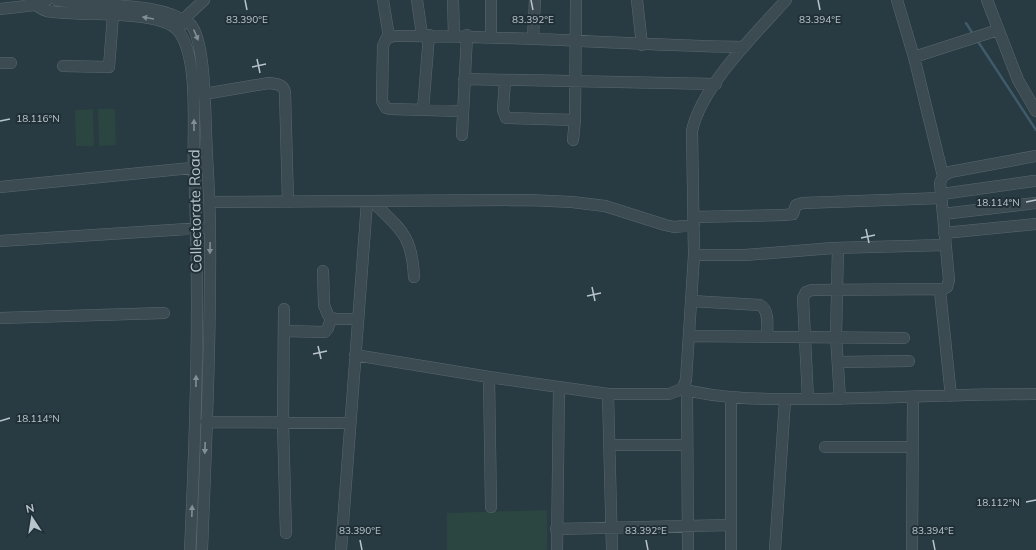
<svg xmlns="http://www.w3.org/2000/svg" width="1036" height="550" font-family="Mulish,sans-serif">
	<rect width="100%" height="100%" fill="#283a42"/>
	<path fill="#2b4540" d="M93 109 94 146H76L75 110Z
		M98 109H115L116 145 99 146Z
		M547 510V550H447V513Z"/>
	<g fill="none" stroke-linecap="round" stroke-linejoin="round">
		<path stroke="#3f5b6a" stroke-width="2.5" d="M966 23 973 34
			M977 40 1036 130"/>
		<g stroke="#5a686f" stroke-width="12">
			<path id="minor" d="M30 0C35 4 41 10 47 11 76 17 162 8 179 32 200 60 192 134 194 169 200 296 196 423 190 550
				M57 0C97 8 157 0 190 24 205 38 205 109 206 131 207 165 210 198 210 232 211 338 206 444 202 550
				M383 0 389 37
				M417 0 422 35
				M453 0 454 35
				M637 0 642 45
				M897 0 914 57 943 176
				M987 0 1018 80 1036 111
				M0 9 35 5 47 0
				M182 25 188 15 204 0
				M491 36V0
				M533 38 535 0
				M914 57 998 30
				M0 63H11
				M63 66 109 67 113 15
				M464 79 716 84
				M505 80 503 110 506 118 575 120
				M204 94 269 83C276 84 283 84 285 92L288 202
				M423 110 429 35
				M462 111 390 109 386 108 382 101 383 46 386 39 393 36C510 35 627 45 744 47
				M462 135 467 35
				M573 140 575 120 576 0
				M0 187 201 167
				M942 194 1034 181
				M209 202 528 200 572 202 605 206 665 225 674 227 694 225
				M373 202C401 230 412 235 414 277
				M943 214 1036 203
				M694 217 785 215 793 214 796 205 803 203 942 198
				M944 233 1036 224
				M0 241 203 228
				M838 248 836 336 840 399
				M694 255H745L833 248 945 245
				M323 271 324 305 328 315 334 319H358
				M940 291 951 396
				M691 301 760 305C770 310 767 327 767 337
				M284 309 283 423 286 533
				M0 318 164 313
				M284 331 325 332 328 328 331 318
				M689 336 904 338
				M355 355 489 377 608 394H669L682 389 686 380 694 255 692 131C701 87 756 33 786 0
				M838 362 909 361
				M489 377 491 507
				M682 389C729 401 776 399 824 399 895 398 965 394 1036 394
				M687 390 688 550
				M608 394 612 550
				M731 398V550
				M808 399 803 298 806 292 812 290 944 289 947 287 949 280 940 183 943 176 950 172 1036 156
				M206 422 350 423
				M610 445H687
				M825 447H912
				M556 529 731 525
				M341 550 367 202
				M557 550 559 388
				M775 550 785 400
				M912 550 913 398"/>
		</g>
		<use href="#minor" stroke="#3c4a52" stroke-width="11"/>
	</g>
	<defs><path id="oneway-solid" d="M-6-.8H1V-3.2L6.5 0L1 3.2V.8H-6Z"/></defs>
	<g fill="#818e95">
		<use href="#oneway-solid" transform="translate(148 18) rotate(-170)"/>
		<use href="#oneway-solid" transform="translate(196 35) rotate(67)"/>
		<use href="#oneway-solid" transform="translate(194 125) rotate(-90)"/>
		<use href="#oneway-solid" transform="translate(210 248) rotate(91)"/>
		<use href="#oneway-solid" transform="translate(196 381) rotate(-89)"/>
		<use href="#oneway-solid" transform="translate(205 448) rotate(92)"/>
		<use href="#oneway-solid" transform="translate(192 511) rotate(-88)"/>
	</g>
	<path fill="none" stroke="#b9c5cc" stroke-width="1.5" d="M245 0 247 10M531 0 533 10M818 0 820 10M257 59 260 73M252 67 266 64M0 121 10 119M1026 202 1036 200M866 229 869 243M861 238 875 235M592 287 595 301M587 296 601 293M318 346 321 359M313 354 327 351M0 421 10 418M1026 502 1036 500M360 540 362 550M646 540 648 550M933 540 935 550"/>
	<g text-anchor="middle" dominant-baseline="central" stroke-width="4" stroke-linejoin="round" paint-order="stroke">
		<g font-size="15" fill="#b9c5cc" stroke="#213037">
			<text transform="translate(195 211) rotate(-91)">Collectorate Road</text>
		</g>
	</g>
	<g font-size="10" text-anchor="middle" fill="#b9c5cc" stroke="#213037" stroke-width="4" stroke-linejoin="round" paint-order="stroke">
		<text x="247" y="23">83.390°E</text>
		<text x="533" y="23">83.392°E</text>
		<text x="820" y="23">83.394°E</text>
		<text x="38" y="122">18.116°N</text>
		<text x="998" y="206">18.114°N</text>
		<text x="38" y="422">18.114°N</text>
		<text x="998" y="506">18.112°N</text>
		<text x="360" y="534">83.390°E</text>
		<text x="646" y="534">83.392°E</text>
		<text x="933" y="534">83.394°E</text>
	</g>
	<g transform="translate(32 518) rotate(348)" stroke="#213037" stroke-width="3" paint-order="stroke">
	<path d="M0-3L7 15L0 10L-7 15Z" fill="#b9c5cc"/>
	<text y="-6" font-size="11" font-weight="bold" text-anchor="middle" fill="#b9c5cc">N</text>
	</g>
</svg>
